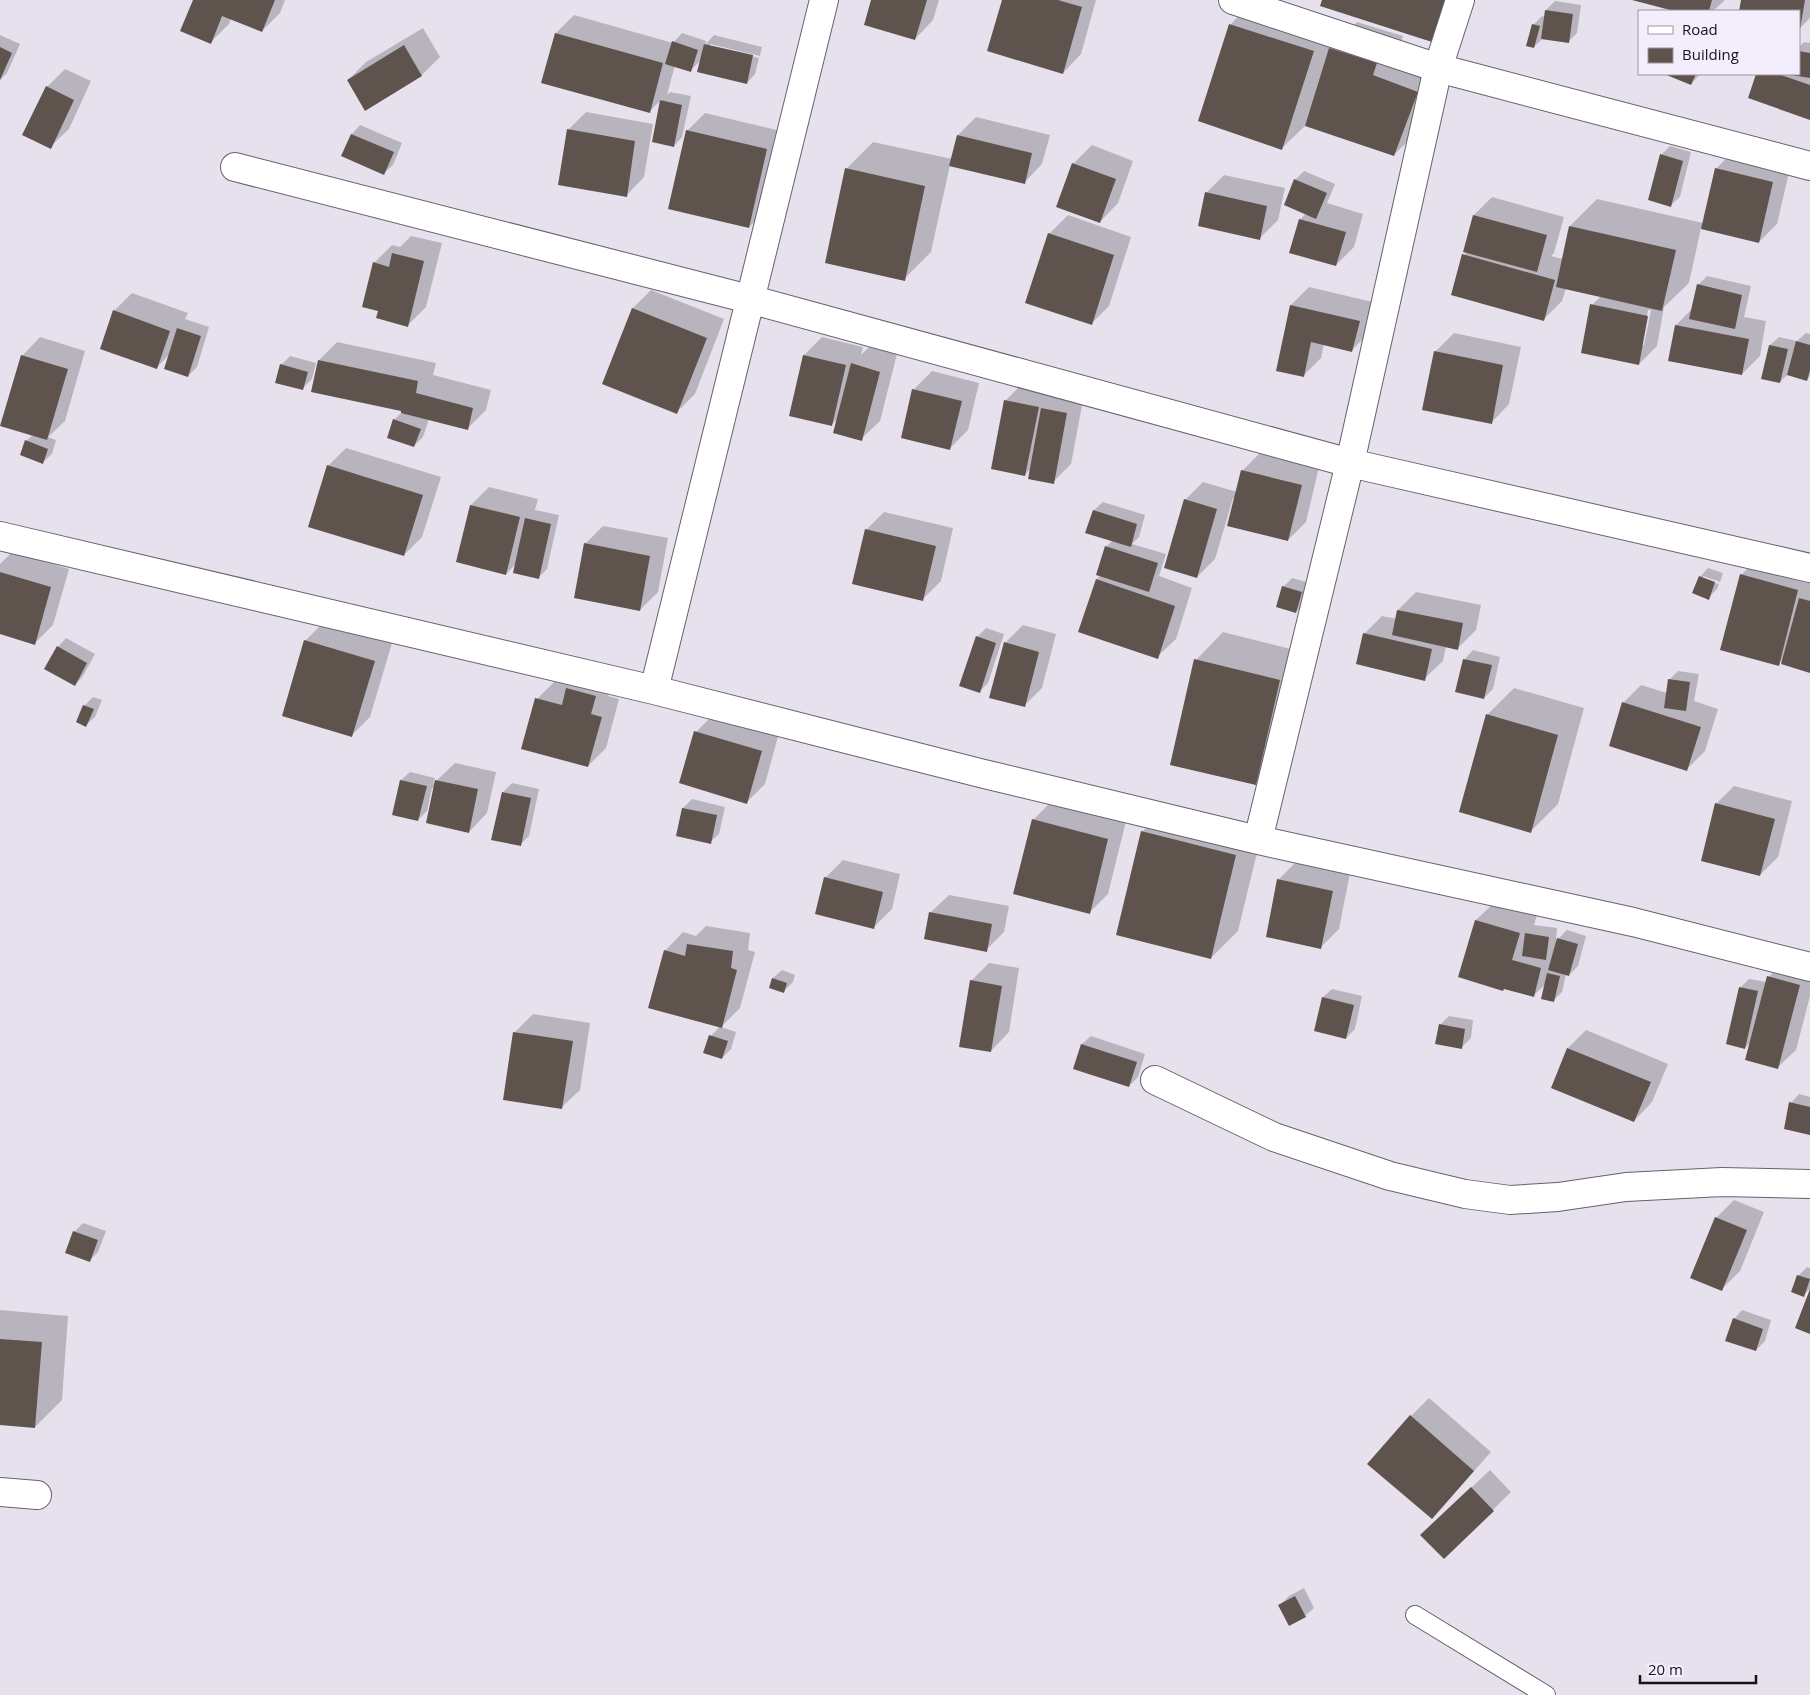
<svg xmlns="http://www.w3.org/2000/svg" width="1810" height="1695" font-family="'Open Sans',sans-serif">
	<rect width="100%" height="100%" fill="#e7e1ee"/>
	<path fill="#0003" fill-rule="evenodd" d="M194 0H285L280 13 262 31 231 18 229 24 211 42Z
		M873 0H939L933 20 915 39Z
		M1003 0H1096L1081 54 1063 73Z
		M1254 0 1333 46 1357 22 1403 36 1399 48 1444 65 1421 128 1394 155 1306 125 1282 148 1230 25Z
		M1635 0H1725L1713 11H1679Z
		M1742 0H1810V18L1799 29V11H1740Z
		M1555 1 1581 5 1577 33 1568 42 1543 38 1534 47 1533 25 1542 16 1545 17 1546 10Z
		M574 15 673 43 682 33 706 41 705 45 714 35 762 47 760 56 710 44V46L759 58 755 74 747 83 701 60 691 70 675 65 667 95 670 92 691 96 682 137 674 146 653 141 662 99 649 112 556 33Z
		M423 28 440 57 421 76 348 80 366 62Z
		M0 35 20 44 7 73 0 80Z
		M1804 42 1810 43V119L1749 97 1758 74H1799V47Z
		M65 69 91 81 69 129 50 147 47 87Z
		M1667 74H1700L1691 84Z
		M586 112 653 124 644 177 626 196 568 130Z
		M705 113 785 132 767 209 749 227 687 131Z
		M976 117 1050 135 1042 164 1024 183 950 165 931 252 904 279 846 169 873 142 952 159 958 135Z
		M360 125 402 143 393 165 384 173 342 156 352 134Z
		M1092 145 1133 161 1118 203 1100 222 1073 164Z
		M1670 146 1691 152 1680 197 1671 205 1661 155Z
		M1734 150 1791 164 1777 224 1759 242 1701 228 1689 283 1664 307 1657 346 1639 364 1592 305 1601 296 1566 288 1562 301 1544 319 1464 255 1467 252 1464 251 1474 215 1492 197 1564 217 1554 253 1551 256 1563 259 1570 226 1597 199 1703 223 1716 169ZM1648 310H1651L1644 345H1642Z
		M1304 171 1335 184 1327 203 1363 214 1354 247 1336 265 1291 252 1301 219 1306 213 1295 180Z
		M1224 175 1285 188 1278 220 1260 238 1206 193Z
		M1068 215 1131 237 1109 306 1091 324 1049 234Z
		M411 236 442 243 426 307 408 325 379 310 374 263 392 245 400 247Z
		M1707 276 1751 286 1744 317 1766 321 1760 356 1742 374 1670 360 1676 325 1693 308 1698 285Z
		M1309 287 1377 303 1370 332 1352 350 1324 344 1321 358 1303 376 1278 370 1291 305Z
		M651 290 724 319 695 394 677 412 633 308Z
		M132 293 188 313 185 319 209 327 197 367 188 376 170 354 157 367 114 311Z
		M1454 333 1521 347 1509 404 1491 423 1424 409 1436 351Z
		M1806 333 1810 334V376L1807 380 1788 374 1780 382 1770 345 1779 337 1797 341Z
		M40 337 85 351 65 421 48 437 56 440 52 454 43 462 26 441 33 435 22 356Z
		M822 337 863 347 861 355 870 346 897 354 880 421 861 439 838 418 831 425 790 415 804 355Z
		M337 342 436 363 433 375 491 390 486 410 468 428 429 419 423 437 414 446 394 420 404 410 313 391 319 360Z
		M290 356 316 363 312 379 303 388 281 365Z
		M932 371 979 383 968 430 949 449 914 389Z
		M1023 383 1056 389 1054 397 1061 390 1084 395 1071 464 1053 482 1031 468 1025 475 1005 401Z
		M346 448 441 477 422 537 404 555 328 466Z
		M1260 453 1319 467 1306 522 1288 540 1233 498 1215 559 1197 577 1185 500 1203 482 1237 492 1242 471Z
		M489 487 538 499 535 510 559 515 547 569 538 578 516 564 506 574 457 561 471 505Z
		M1103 502 1145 515 1139 537 1132 544 1166 554 1159 576 1192 588 1176 639 1157 657 1097 579 1101 575 1106 547 1113 540 1094 510Z
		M884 512 953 528 941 581 923 599 866 530Z
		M603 526 668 538 658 592 640 610 585 544Z
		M12 552 69 569 53 625 35 643 0 633V564Z
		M1759 557 1810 570V671L1784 659 1778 664 1741 575Z
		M1708 568 1723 573 1720 582 1703 576V579L1719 584 1717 589 1708 598 1700 577Z
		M1292 578 1310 583 1305 603 1296 612 1283 587Z
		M1416 592 1481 605 1476 630 1458 648 1446 646 1443 661 1424 679 1364 634 1382 616 1397 619 1398 610Z
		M324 622 392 643 370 717 352 735 305 641Z
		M1023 625 1056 634 1042 688 1024 706 1005 643Z
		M986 628 1004 634 988 683 979 692 977 637Z
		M1223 632 1307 653 1282 756 1255 784 1196 660Z
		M66 638 95 654 83 676 75 685 58 647Z
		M1473 650 1500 657 1493 689 1484 698 1457 691 1465 659Z
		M586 671 613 678 608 696 619 699 606 748 588 766 537 699 555 681 571 685Z
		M1678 671 1699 674 1694 701 1718 709 1705 751 1687 769 1623 703 1641 685 1667 693 1670 679Z
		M1514 688 1584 708 1558 804 1531 831 1487 715Z
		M93 697 102 700 95 717 86 725 84 706Z
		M714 714 779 733 765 784 747 802 696 732Z
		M455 763 496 772 487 813 469 832 435 788H432L427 811 418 820 401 780 410 772 435 778 433 784Z
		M512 783 539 789 529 836 520 845 493 839 503 792Z
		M1734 786 1792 801 1778 857 1760 875 1716 804Z
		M692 799 725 807 719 834 710 842 678 835 683 808Z
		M1051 802 1126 821 1108 894 1090 912 1033 820Z
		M1169 805 1263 828 1238 931 1211 958 1142 832Z
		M843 860 900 874 892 909 874 927 825 878Z
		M1296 862 1350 873 1339 929 1321 947 1278 880Z
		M949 895 1009 906 1004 932 986 950 930 913Z
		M1495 902 1537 915 1534 925 1557 928 1556 941 1567 930 1586 936 1578 966 1569 975 1566 974 1562 992 1553 1001 1546 984 1533 996 1460 977 1476 920Z
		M706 926 750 933 748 950 755 952 740 1008 721 1027 736 1032 731 1049 722 1058 711 1036 720 1026 665 951 683 932 696 936Z
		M1787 958 1810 965V996L1796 1050 1777 1068 1751 1042 1745 1048 1740 988 1749 979 1767 982 1769 977Z
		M989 963 1019 968 1009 1032 991 1051 971 981Z
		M782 970 795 975 793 982 784 991 770 987 773 978Z
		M1332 989 1362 996 1355 1029 1346 1038 1323 997Z
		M533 1014 590 1023 580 1090 561 1108 515 1032Z
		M1449 1016 1473 1020 1471 1038 1462 1047 1440 1025Z
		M1586 1030 1668 1064 1652 1102 1634 1121 1568 1048Z
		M1091 1036 1145 1054 1138 1077 1129 1086 1074 1068 1082 1044Z
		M1799 1094 1810 1097V1133L1791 1103Z
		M1734 1200 1764 1212 1740 1271 1722 1289 1716 1218Z
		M83 1223 106 1231 98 1252 89 1261 74 1232Z
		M1807 1267 1810 1268V1289L1803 1295 1798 1276Z
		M0 1310 68 1316 62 1400 35 1427 0 1424Z
		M1742 1310 1771 1320 1765 1341 1756 1350 1734 1319Z
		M1429 1398 1491 1452 1432 1518 1411 1416Z
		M1490 1470 1511 1492 1444 1558 1440 1517Z
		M1304 1588 1314 1608 1305 1616 1280 1605 1289 1596Z"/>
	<path fill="#5f534d" d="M193 0H275L262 32 222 16 211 44 180 31Z
		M871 0H927L915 40 864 25Z
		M1002 0H1058L1082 7 1063 74 987 51Z
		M1322 0H1445L1432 42 1320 6Z
		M1632 0H1712L1709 11H1674Z
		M1741 0H1805L1800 29 1799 11H1739Z
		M1545 10 1573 14 1569 43 1541 39Z
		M1229 24 1314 51 1282 150 1198 121Z
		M1532 24 1540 26 1534 48 1526 46Z
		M555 33 663 63 650 113 541 83Z
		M672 41 698 50 691 72 665 64Z
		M704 44 753 55 747 84 697 72Z
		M404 45 422 76 365 111 347 80Z
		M0 47 12 53 0 80Z
		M1329 48 1377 63 1373 75 1418 92 1394 156 1305 126Z
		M1799 51 1810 53V78L1791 75 1799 74Z
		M1664 74H1696L1691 85Z
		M1756 74H1778L1810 85V120L1748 98Z
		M46 86 74 100 51 149 22 135Z
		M660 100 682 105 674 147 652 142Z
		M567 129 635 141 627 197 558 185Z
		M686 130 767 149 749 228 668 209Z
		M351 134 394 152 384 175 341 156Z
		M957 135 1032 153 1025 184 949 166Z
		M1660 154 1683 161 1671 207 1648 200Z
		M1072 163 1116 179 1100 223 1056 207Z
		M845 168 925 186 905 281 825 263Z
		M1715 168 1773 182 1759 243 1701 229Z
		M1294 179 1327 193 1316 219 1284 205Z
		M1205 192 1267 206 1260 240 1198 226Z
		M1473 215 1547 235 1537 272 1463 252Z
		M1299 219 1346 232 1336 266 1289 253Z
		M1569 226 1676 250 1662 311 1556 287Z
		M1048 233 1114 255 1092 325 1025 303Z
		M392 253 424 261 408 327 376 318 378 311 362 307 373 262 389 267Z
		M1462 254 1555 280 1544 321 1451 295Z
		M1697 284 1742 295 1735 329 1689 319Z
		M1590 304 1648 316 1639 365 1581 353Z
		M1290 305 1360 321 1352 352 1311 342 1304 377 1276 371Z
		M632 308 707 338 677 414 602 384Z
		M113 310 170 331 157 369 100 349Z
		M1675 325 1749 339 1742 375 1668 361Z
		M177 328 201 336 188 377 164 369Z
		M1796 341 1810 345V370L1807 381 1787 375Z
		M1769 345 1788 349 1780 383 1761 379Z
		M1434 351 1503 365 1492 424 1422 410Z
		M21 355 68 369 47 440 0 426Z
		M803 355 846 365 832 426 789 416Z
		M318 360 418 381 416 393 473 408 468 430 401 413V411L311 392Z
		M851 363 880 372 862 441 833 433Z
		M280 364 308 372 303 390 275 383Z
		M912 389 962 401 950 450 901 438Z
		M1004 400 1039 407 1025 476 991 469Z
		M1041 408 1067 413 1054 484 1028 479Z
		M393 419 421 429 414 447 387 438Z
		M25 440 48 449 43 464 20 455Z
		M327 465 423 495 404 556 308 527Z
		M1241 470 1302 485 1288 541 1227 526Z
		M1184 499 1217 509 1197 578 1164 568Z
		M470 505 520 517 506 575 456 562Z
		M1093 510 1137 524 1131 547 1085 533Z
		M525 518 551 524 539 579 513 573Z
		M865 529 936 546 923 601 852 584Z
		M584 543 650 556 640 611 574 598Z
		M1105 546 1158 563 1149 592 1096 575Z
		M0 572 51 587 35 645 0 634Z
		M1740 574 1798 590 1779 666 1720 650Z
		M1699 576 1715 582 1709 600 1692 593Z
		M1096 579 1175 606 1158 659 1078 632Z
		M1282 586 1302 592 1296 613 1276 607Z
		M1799 598 1810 601V673L1781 664Z
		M1397 610 1463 623 1458 650 1392 635Z
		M1363 633 1432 649 1425 681 1356 664Z
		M976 636 996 643 980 693 959 686Z
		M304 640 375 661 352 737 282 716Z
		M1004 642 1039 652 1025 707 989 698Z
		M57 646 87 663 75 686 44 669Z
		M1194 659 1280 680 1256 785 1170 765Z
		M1463 659 1492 665 1484 699 1455 692Z
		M1668 679 1690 682 1686 711 1664 708Z
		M566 688 596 696 591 714 602 717 588 767 521 749 535 698 562 705Z
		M1622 702 1701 727 1687 771 1609 746Z
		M83 705 94 709 86 727 76 722Z
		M1486 714 1558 735 1531 833 1459 812Z
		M694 731 762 751 747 804 679 783Z
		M400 780 427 786 418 821 392 815Z
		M435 780 478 789 469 833 426 823Z
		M502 792 531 798 521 846 491 840Z
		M1715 803 1775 819 1760 876 1701 861Z
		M682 808 717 815 711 844 676 836Z
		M1032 819 1108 839 1090 914 1013 894Z
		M1141 831 1236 855 1211 959 1116 935Z
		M824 877 883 892 874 929 815 914Z
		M1277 879 1333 891 1321 949 1266 937Z
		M929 912 992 924 987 952 924 939Z
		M1475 920 1520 933 1512 960 1541 968 1534 997 1504 989 1503 991 1458 977Z
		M1525 933 1549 937 1546 960 1522 956Z
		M1557 938 1578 944 1569 976 1548 970Z
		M687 944 733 951 731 968 737 970 722 1028 648 1008 664 950 685 956Z
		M1547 973 1560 976 1554 1002 1541 999Z
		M1767 976 1800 985 1778 1069 1745 1060Z
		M772 978 787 983 784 993 769 988Z
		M970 980 1002 986 991 1052 959 1047Z
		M1739 987 1758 991 1745 1049 1726 1044Z
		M1322 997 1354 1005 1346 1039 1314 1031Z
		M1439 1024 1465 1029 1462 1049 1435 1044Z
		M513 1032 573 1041 562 1109 503 1100Z
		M709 1035 728 1041 722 1059 703 1053Z
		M1081 1044 1137 1062 1129 1087 1073 1069Z
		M1567 1048 1651 1082 1634 1122 1551 1088Z
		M1789 1102 1810 1107V1135L1784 1129Z
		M1715 1217 1747 1230 1722 1291 1690 1278Z
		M73 1231 98 1240 90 1262 65 1253Z
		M1797 1275 1810 1279 1804 1297 1791 1292Z
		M1810 1289V1334L1795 1328Z
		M1733 1318 1763 1329 1756 1351 1725 1341Z
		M0 1339 42 1342 35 1428 0 1425Z
		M1410 1415 1474 1471 1432 1519 1367 1464Z
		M1471 1487 1494 1511 1444 1559 1420 1535Z
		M1295 1596 1306 1617 1289 1626 1278 1605Z"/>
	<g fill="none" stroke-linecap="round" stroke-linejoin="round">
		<g stroke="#66616c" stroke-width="20">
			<path id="service" d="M1415 1615 1546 1695"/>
		</g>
		<g stroke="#66616c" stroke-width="30">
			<path id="minor" d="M1233 0 1438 68 1810 166
				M235 167 749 299 1350 463 1810 568
				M0 536 654 690 980 773 1258 840 1633 922 1810 967
				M654 690 824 0
				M1258 840 1350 463 1438 68 1460 0
				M1155 1080 1274 1137 1390 1176 1465 1194 1510 1200 1558 1197 1626 1187 1722 1182 1810 1184
				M0 1492 37 1495"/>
		</g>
		<use href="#service" stroke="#fff" stroke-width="18"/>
		<use href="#minor" stroke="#fff" stroke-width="28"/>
	</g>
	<rect x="1638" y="10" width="162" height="65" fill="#f4eefc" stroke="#9b96a1"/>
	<rect x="1648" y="26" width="25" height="8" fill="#ffffff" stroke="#9b96a1"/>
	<text x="1682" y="35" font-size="15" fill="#151318">Road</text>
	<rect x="1648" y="48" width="25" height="15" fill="#5f534d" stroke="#9b96a1"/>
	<text x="1682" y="60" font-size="15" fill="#151318">Building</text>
	<path d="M1640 1675v8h116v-8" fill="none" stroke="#151318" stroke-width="2.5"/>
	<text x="1648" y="1675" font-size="15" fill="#151318" stroke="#f4eefc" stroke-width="4" paint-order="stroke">20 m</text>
</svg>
